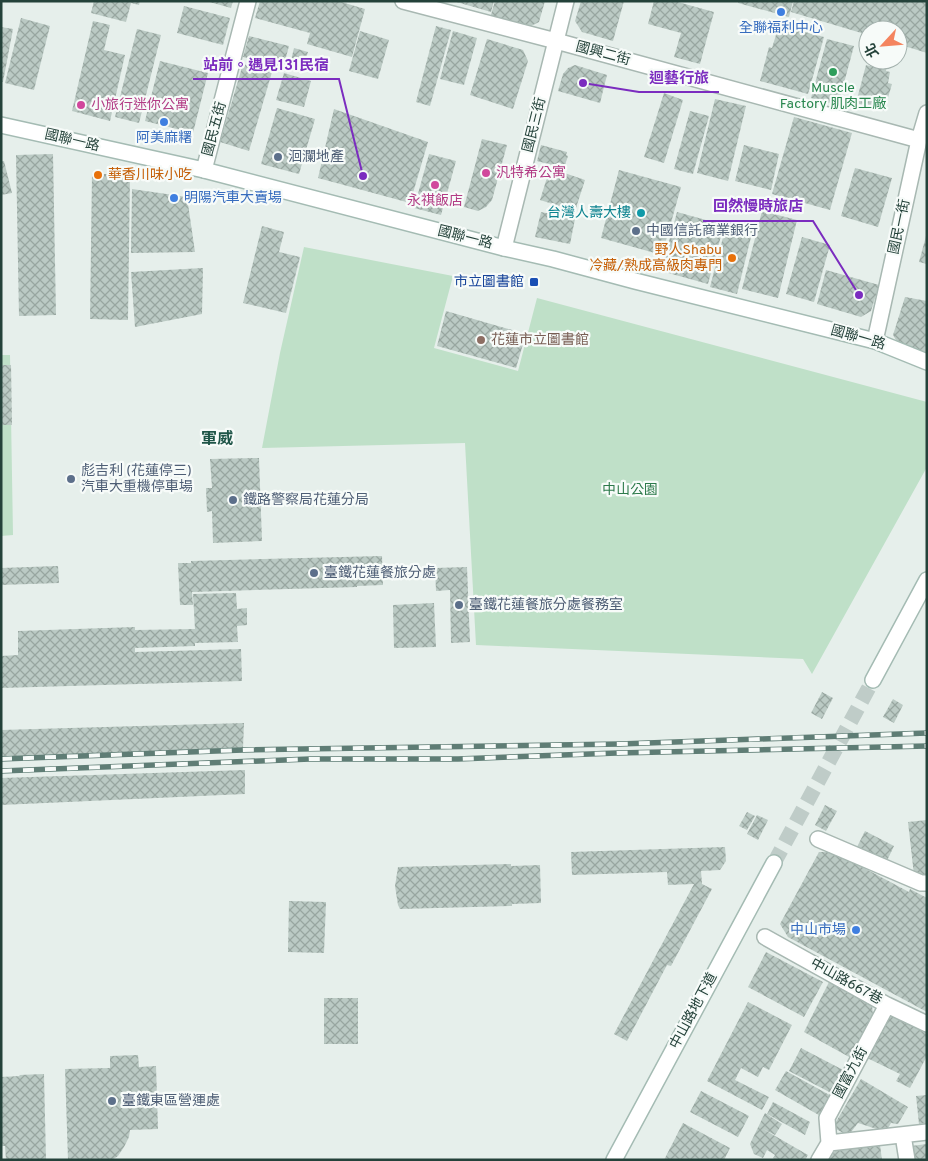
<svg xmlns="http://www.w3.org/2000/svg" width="928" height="1161" font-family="Overpass,'Noto Sans TC',sans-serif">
	<defs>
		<pattern id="building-cross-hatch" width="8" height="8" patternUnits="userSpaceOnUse" patternTransform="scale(1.25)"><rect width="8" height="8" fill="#bbcac4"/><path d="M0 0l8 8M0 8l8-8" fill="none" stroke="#98a6a0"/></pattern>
	</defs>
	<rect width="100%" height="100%" fill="#e6efeb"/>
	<path fill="#bfe0c8" d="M304 247 453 276 434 348 518 371 537 298 927 402V467L812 674 803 659 476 645 465 443 262 448 280 353Z
		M1 355H10L13 535 1 536Z"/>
	<path fill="url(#building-cross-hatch)" d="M94 1H140L139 5 131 3 126 22 91 13Z
		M206 1H233L231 8Z
		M260 1H338L365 9 352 57 307 44 310 33 255 18Z
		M453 1H494L491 12Z
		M495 1H545L539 22 527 28 490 18Z
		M581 1H624L613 41 582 32 575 21Z
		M654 1H674L714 12 700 64 674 57 681 33 648 24Z
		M739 1H793L789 17 738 3Z
		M794 1H927V53L898 44V30H868V35L791 12Z
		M184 6 230 18 223 45 177 33Z
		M21 18 50 26 34 90 5 83Z
		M93 21 110 25 104 50 125 55 110 121 72 111Z
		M779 25 824 37 808 94 760 81 769 47 772 48Z
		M436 26 451 30 430 106 416 102Z
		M1 27 13 29 3 82H1Z
		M137 29 161 35 139 123 115 117Z
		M360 31 389 40 378 79 349 71Z
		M453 31 477 38 464 85 440 79Z
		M249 36 289 46 283 68 243 57Z
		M487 39 523 50 528 61 513 109 470 95Z
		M827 39 854 46 838 105 811 98Z
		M294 48 308 52 304 64 291 60Z
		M160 61 208 73 193 133 145 121Z
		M872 62 887 66 886 71 890 72 888 83 892 84 884 111 856 103 866 65 870 66Z
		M243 64 272 72 249 151 220 142Z
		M575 65 607 75 600 103 558 91 563 74 568 68Z
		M284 73 311 81 304 107 276 100Z
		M664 93 683 100 664 163 644 157Z
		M715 99 746 106 728 181 697 173Z
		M277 108 315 119 299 174 261 164Z
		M334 109 428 142 410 203 318 178Z
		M690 111 709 116 693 174 674 169Z
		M794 117 852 133 830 210 772 194Z
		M482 139 507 145 492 200 486 207 478 211 464 207Z
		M541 145 567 152 566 155 568 156 564 168 537 161Z
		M744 145 779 154 771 190 735 181Z
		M53 154 56 315 19 316 16 155Z
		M429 154 456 161 441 215 414 208Z
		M1 161H4L12 193 1 195Z
		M550 168 585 180 575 211 540 200Z
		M855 168 892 178 878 227 841 216Z
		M619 170 681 187 662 255 601 238Z
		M92 174H130L128 320 90 319Z
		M132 189 187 197 195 252 131 253Z
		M762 211 797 220 778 298 742 289Z
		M541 212 575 219 570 244 535 237Z
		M677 212 724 225 708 284 661 271Z
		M727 222 753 229 737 294 710 287Z
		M262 226 284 232 279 252 300 257 286 313 243 303Z
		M926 236 927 237V264L919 262Z
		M802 237 830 245 814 302 786 294Z
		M203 268 202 314 135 327 131 272Z
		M826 270 879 285 871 311 861 317 817 304Z
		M905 297 927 301V354L899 345 893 335Z
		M446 311 526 334 516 368 437 346Z
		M1 365H11L12 425H1Z
		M259 458 262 541 213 543 212 511 207 512 206 488H212L210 459Z
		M382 556 383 585 357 586V587L192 592 193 605H180L178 563H191V561Z
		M58 566 59 583 1 585V568Z
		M467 567 470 642 451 643 450 590 436 591 435 568Z
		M236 593 237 609 247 608V625L237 626 238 642 195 643V646L135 648V652L241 649 242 681 1 688V656L18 655V631L135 627V630L195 629 193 594Z
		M434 603 436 647 394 648 393 605Z
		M822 692 833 698 822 719 811 713Z
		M893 699 903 705 894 723 883 717Z
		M244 723 243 748 1 757V730Z
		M245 770V794L1 805V778Z
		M825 805 837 811 826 831 815 825Z
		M747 812 755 816 747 830 739 826Z
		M757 815 768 820 758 840 747 834Z
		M927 820V874L914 875 908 822Z
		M865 831 894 846 885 865 855 851Z
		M725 847 726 861 720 870 701 871 702 884 712 889 671 966 667 965 627 1041 614 1034 694 884 668 885 667 872 572 875 571 852Z
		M819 852H834L909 892 910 889 927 898V1012L788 937 780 924Z
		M511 864V866L540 865 541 903 512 904V906L400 909 398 905 395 886 398 867Z
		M289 901 326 902 324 953 288 952Z
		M766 952 823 982 804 1017 748 987Z
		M829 982 872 1004 873 1015 851 1058 804 1032Z
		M324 998H358V1044H324Z
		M748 1002 792 1025 769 1070 763 1067 758 1077 741 1068 735 1080 769 1097 762 1110 707 1081Z
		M895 1016 927 1034V1056L910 1088 896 1081 900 1074 863 1056 880 1020Z
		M801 1048 847 1072 835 1095 789 1071Z
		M138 1055 139 1067 156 1066 158 1129 130 1130 129 1137 124 1147 118 1156 112 1160H68L65 1069 110 1068V1056Z
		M786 1071 835 1098 824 1118 775 1090Z
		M44 1074 46 1160H6L5 1146H1V1077L20 1076 19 1075Z
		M861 1079 908 1107 898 1124 891 1123 886 1132 858 1123 848 1136 833 1127Z
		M701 1091 749 1116 738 1137 690 1112Z
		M927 1095V1123L919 1124 916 1096Z
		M773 1102 810 1122 805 1135 767 1114Z
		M765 1113 782 1124 775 1135 763 1129 808 1155 805 1160H775L773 1158 775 1155 767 1150 763 1158 754 1154 750 1144Z
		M683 1123 730 1148 724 1160H664Z
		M927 1144V1160H912L911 1146Z
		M880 1145 882 1160H829L838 1146Z"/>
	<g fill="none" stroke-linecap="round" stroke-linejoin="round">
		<path stroke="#bfccc8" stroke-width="15" stroke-dasharray="15 8" stroke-linecap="butt" d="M774 863 873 680"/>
		<g stroke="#a8b8b2" stroke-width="18">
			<path id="street" d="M403 1 556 41 919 140
				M204 170 248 1
				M504 248 566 1
				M875 341 919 140 927 113
				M818 839 921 883H927
				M765 937 887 1005 927 1024
				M903 1135 907 1160
				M829 1143 927 1132
				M819 1160 829 1143 827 1118 887 1005"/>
		</g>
		<g stroke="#a4bbb3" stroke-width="18">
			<path id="secondary" d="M1 125 204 170 504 248 553 259 635 281 875 341 927 362
				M873 680 927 580
				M614 1160 774 863"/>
		</g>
		<use href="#street" stroke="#fff" stroke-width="15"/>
		<use href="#secondary" stroke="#fff" stroke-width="15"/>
		<g stroke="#5f7d75" stroke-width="5.5">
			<path id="rail" d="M1 759 243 750 620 744 927 733
				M1 771 310 759H458L617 753 927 746"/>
		</g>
		<use href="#rail" stroke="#f7fbf9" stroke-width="4" stroke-dasharray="11" stroke-linecap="butt"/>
	</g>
	<g fill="#3f7fe0" stroke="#f7fbf9" stroke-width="2">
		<circle cx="781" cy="12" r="5"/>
		<circle cx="164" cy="122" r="5"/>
		<circle cx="174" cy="198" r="5"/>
		<circle cx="856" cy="930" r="5"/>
	</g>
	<circle fill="#2e9e5b" stroke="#f7fbf9" stroke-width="2" cx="833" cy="72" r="5"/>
	<g fill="#d1479c" stroke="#f7fbf9" stroke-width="2">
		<circle cx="81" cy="105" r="5"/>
		<circle cx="486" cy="173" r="5"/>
		<circle cx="435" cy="185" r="5"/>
	</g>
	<g fill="#5c6f8a" stroke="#f7fbf9" stroke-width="2">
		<circle cx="278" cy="157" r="5"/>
		<circle cx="636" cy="231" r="5"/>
		<circle cx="71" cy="479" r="5"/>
		<circle cx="233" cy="500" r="5"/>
		<circle cx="314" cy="573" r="5"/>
		<circle cx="459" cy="605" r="5"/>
		<circle cx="112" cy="1101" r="5"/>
	</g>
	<g fill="#e8710a" stroke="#f7fbf9" stroke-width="2">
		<circle cx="98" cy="175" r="5"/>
		<circle cx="732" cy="258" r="5"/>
	</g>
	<circle fill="#0f9aa8" stroke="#f7fbf9" stroke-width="2" cx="641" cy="213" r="5"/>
	<rect fill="#1a4fb4" stroke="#f7fbf9" stroke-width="2" x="529" y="277" width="10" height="10" rx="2.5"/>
	<circle fill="#8d6e63" stroke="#f7fbf9" stroke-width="2" cx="481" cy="340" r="5"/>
	<g text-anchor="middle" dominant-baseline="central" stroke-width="4.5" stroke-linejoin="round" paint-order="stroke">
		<g font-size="14" fill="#366cbe" stroke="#f7fbf9">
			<text x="781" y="28">全聯福利中心</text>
			<text x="164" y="138">阿美麻糬</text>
			<text x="184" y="198" text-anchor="start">明陽汽車大賣場</text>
			<text x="846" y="930" text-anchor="end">中山市場</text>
		</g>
		<g font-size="14" fill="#24423a" stroke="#f7fbf9">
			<text transform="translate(603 54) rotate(15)">國興二街</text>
			<text transform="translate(535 125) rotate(-76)">國民三街</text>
			<text transform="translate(215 129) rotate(-75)">國民五街</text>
			<text transform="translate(72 141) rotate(13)">國聯一路</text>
			<text transform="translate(900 227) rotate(-78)">國民一街</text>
			<text transform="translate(465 238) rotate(14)">國聯一路</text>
			<text transform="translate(858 338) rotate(16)">國聯一路</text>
			<text transform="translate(846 982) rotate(29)">中山路667巷</text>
			<text transform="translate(694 1011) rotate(-62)">中山路地下道</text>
			<text transform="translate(851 1073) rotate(-62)">國富九街</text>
		</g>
		<g font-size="14" fill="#27864d" stroke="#f7fbf9">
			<text x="833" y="88">Muscle<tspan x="833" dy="16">Factory 肌肉工廠</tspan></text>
		</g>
		<g font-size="14" fill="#b23c85" stroke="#f7fbf9" text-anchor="start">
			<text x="91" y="105">小旅行迷你公寓</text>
			<text x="496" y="173">汎特希公寓</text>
			<text x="435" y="201" text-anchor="middle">永祺飯店</text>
		</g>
		<g font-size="14" fill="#4e5e75" stroke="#f7fbf9" text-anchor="start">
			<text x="288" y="157">洄瀾地產</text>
			<text x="646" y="231">中國信託商業銀行</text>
			<text x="81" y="471">彪吉利 (花蓮停三)<tspan x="81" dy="16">汽車大重機停車場</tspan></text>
			<text x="243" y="500">鐵路警察局花蓮分局</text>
			<text x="324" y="573">臺鐵花蓮餐旅分處</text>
			<text x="469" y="605">臺鐵花蓮餐旅分處餐務室</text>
			<text x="122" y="1101">臺鐵東區營運處</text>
		</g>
		<g font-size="14" fill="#c56008" stroke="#f7fbf9" text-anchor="start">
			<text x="108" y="175">華香川味小吃</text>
			<text x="722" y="250" text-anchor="end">野人Shabu<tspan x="722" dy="16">冷藏/熟成高級肉專門</tspan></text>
		</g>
		<g font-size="14" fill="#0d838f" stroke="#f7fbf9" text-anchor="end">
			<text x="631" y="213">台灣人壽大樓</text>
		</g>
		<g font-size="14" fill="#164399" stroke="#f7fbf9" text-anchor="end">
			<text x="524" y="282">市立圖書館</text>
		</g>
		<g font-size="14" fill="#785e54" stroke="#f7fbf9" text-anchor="start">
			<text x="491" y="340">花蓮市立圖書館</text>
		</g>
		<g font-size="14" fill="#2d7a4b" stroke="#f7fbf9">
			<text x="630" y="490">中山公園</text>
		</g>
		<g font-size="16" font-weight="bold" fill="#1f5548" stroke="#f7fbf9">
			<text x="217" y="440">軍威</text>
		</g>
	</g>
	<path fill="none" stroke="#7b2cbf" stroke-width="2" d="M363 176L339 79H193M583 83L639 92H719M859 295L813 221H703"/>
	<g fill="#7b2cbf" stroke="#f7fbf9" stroke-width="2">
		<circle cx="363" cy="176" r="5"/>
		<circle cx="583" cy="83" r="5"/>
		<circle cx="859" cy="295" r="5"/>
	</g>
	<g font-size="15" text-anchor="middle" font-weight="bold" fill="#7b2cbf" stroke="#f7fbf9" stroke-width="4.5" stroke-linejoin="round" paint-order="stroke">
		<text x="266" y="70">站前。遇見131民宿</text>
		<text x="679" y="83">迴藝行旅</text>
		<text x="758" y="211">回然慢時旅店</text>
	</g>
	<rect width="928" height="1161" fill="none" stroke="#24423a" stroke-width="5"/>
	<g transform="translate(883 45) rotate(244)"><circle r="24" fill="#f7fbf9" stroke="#a3b1ad"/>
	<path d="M0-4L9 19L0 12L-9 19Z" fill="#f4845f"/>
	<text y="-8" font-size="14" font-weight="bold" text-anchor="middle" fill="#24423a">北</text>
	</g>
</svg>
